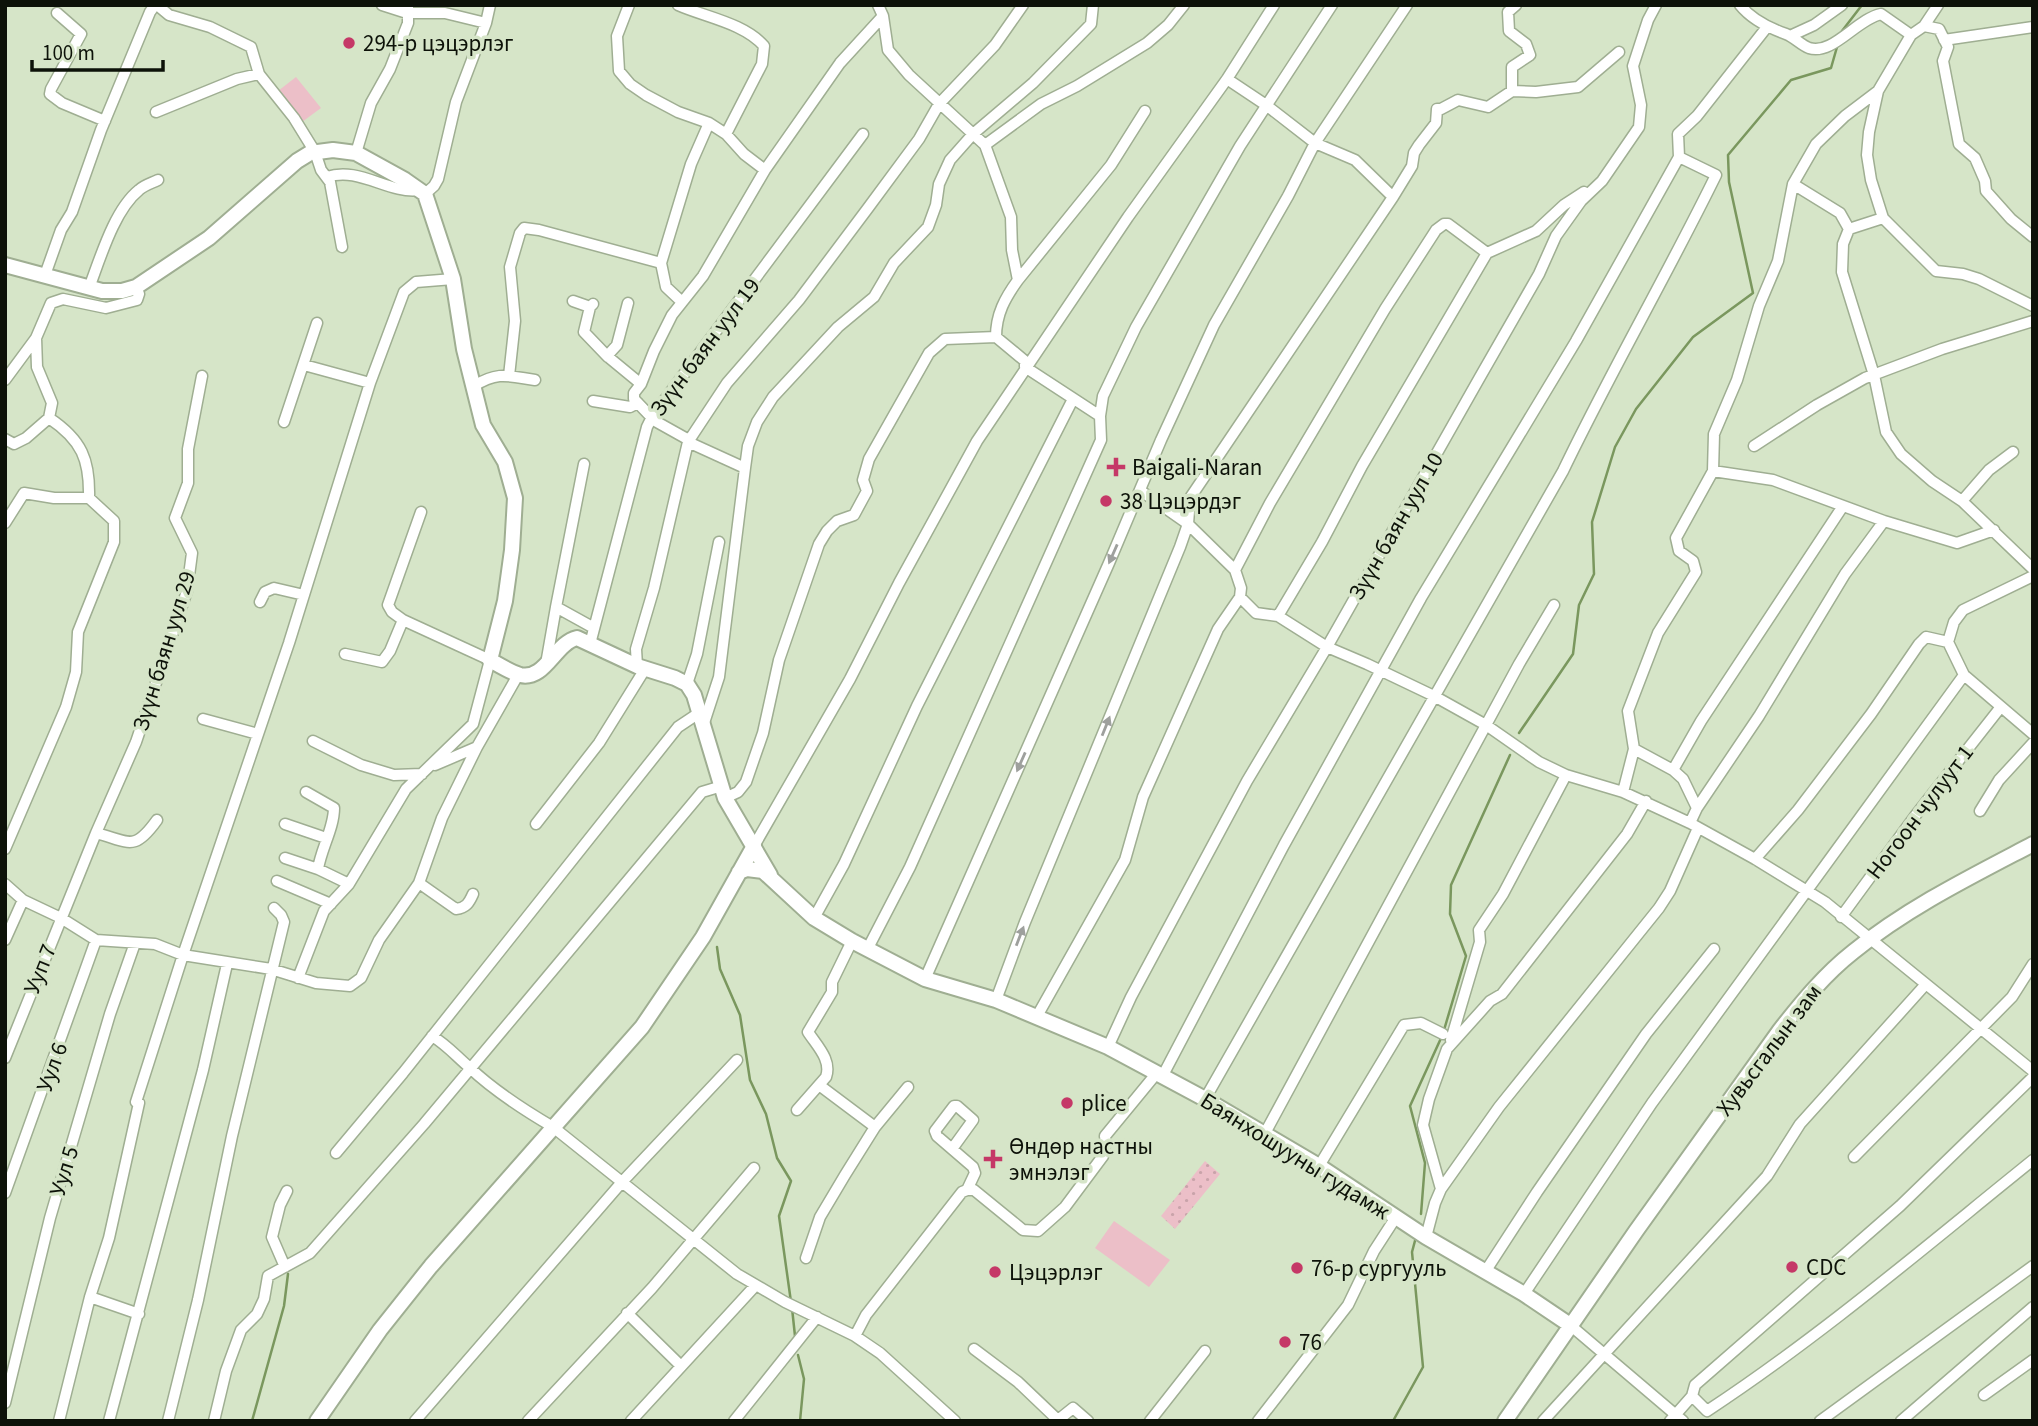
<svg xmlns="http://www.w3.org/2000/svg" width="2038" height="1426" font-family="'Source Sans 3',sans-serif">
	<defs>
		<pattern id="grass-dots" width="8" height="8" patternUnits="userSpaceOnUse" patternTransform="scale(1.75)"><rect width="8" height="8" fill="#ecbfc8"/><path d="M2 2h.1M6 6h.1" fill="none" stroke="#c9a3aa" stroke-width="1.8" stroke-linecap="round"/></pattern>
	</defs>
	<rect width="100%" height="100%" fill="#d6e5c8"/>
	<path fill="url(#grass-dots)" d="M1205 1161 1220 1174 1175 1229 1161 1216Z"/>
	<path fill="#ecbfc8" d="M296 77 321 108 302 122 278 91Z
		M1114 1221 1170 1260 1149 1287 1095 1248Z"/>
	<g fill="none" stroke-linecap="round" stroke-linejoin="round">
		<path stroke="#7a975e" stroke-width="2.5" d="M1842 31 1862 5
			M1519 733 1573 654 1579 605 1594 574 1592 522 1615 447 1636 409 1693 337 1753 293 1729 182 1728 155 1791 80 1831 68 1837 47
			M717 947 720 969 740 1015 750 1080 766 1114 777 1158 791 1181 779 1216 791 1302
			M1444 1030 1466 956 1450 914 1451 885 1510 755
			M1421 1214 1425 1163 1410 1106 1442 1036
			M792 1308 795 1336
			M798 1355 804 1379 800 1421
			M252 1421 284 1306 288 1274
			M1393 1421 1423 1367 1412 1252 1416 1237"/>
		<g stroke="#9fae92" stroke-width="13">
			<path id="street" d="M157 5 169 15 210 27 251 47 259 74 294 118 315 152 321 170 330 182 342 247
				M382 5 407 13H445L486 23
				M629 5 617 36 619 71 630 84 646 95 678 112 709 123 726 134 744 154 765 170
				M678 5C705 17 744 23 764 46L762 64 726 134
				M878 5 883 16 888 50 909 75 985 145 1011 217 1012 250 1018 280C1005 298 996 314 996 337L1025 361V367L1100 416
				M1740 5C1752 20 1769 28 1786 34 1794 37 1801 45 1809 48 1832 56 1857 19 1881 14L1911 35
				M57 13 81 34 51 89 50 94 62 103 105 121
				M1924 26 1938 5
				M1790 36 1814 25 1842 5
				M1944 40 2033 27
				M1227 79 1266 105 1315 143 1355 160 1393 197
				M1512 91V67L1530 55 1526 44 1509 31 1508 12 1516 5
				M156 112 237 79 259 74
				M985 145 1041 104 1077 86 1147 43 1168 25 1184 5
				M356 153 371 103 390 69 408 23V5
				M327 177C359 166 388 194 419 190
				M1793 184 1840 213 1849 229 1843 244 1842 272 1874 375 1886 432 1901 454 1932 481 1962 501 2033 569
				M425 194 434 186 438 179 456 102 486 23 490 5
				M1849 229 1883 218
				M2033 237 2011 219 1986 191 1985 181 1975 158 1959 144 1943 61 1948 47 1939 29 1924 26 1911 35 1878 91 1869 132 1867 155 1871 180 1883 218 1936 271 1963 274 1979 279 2033 306
				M661 263 691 164 709 123
				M45 275 61 230 72 212 101 130 150 12 155 5
				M1018 280 1111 165 1145 111
				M89 288C100 259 114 210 139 190 144 185 152 183 158 180
				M573 301 590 307
				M628 303 617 345 607 356 641 384
				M593 304 590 307 584 332 608 357
				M304 365 370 383
				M509 376 515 321 510 267 520 233 524 228 539 230 661 263 666 287 682 302
				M5 380 36 338
				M474 386C498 371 508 376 535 380
				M593 401 630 407 638 403
				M284 422 317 323
				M5 439 14 444 26 438 49 418
				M689 440 655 421 634 399V393L641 384 654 351 672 315 703 276 765 170 840 63 883 16
				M688 442 745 468
				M1754 446 1817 405 1865 378 1942 349 2033 321
				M584 464 556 607 594 628
				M1713 471 1773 480 1884 521 1957 543 1994 530
				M1141 491 1188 524 1235 570 1241 588 1240 597 1256 613 1278 616 1327 647 1367 664 1434 696 1486 725 1539 762 1566 775 1623 792 1690 823
				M1962 501 1989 470 2013 452
				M5 523 24 493 54 498H89
				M1235 570 1270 503 1385 309 1436 230 1444 224H1448L1487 253 1536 231 1564 205 1584 192
				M2033 576 1963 610 1954 622 1948 642 1964 675 2033 734
				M260 602 265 592 274 588 304 595
				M1278 616 1322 542 1362 466 1487 253
				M590 644 647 427 652 417 863 134
				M345 654 382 662 390 651 403 620
				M546 664 556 607
				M637 666 636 649 654 588 688 442 727 383 799 300 868 208 919 139 939 104 995 45 1023 5
				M687 684 697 654 719 542
				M203 719 258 734
				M703 726 719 677 745 468 748 446 757 422 773 397 838 327 874 297 894 263 928 227 936 205 939 184 950 160 973 134 1033 83 1091 24 1093 5
				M313 741 361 765 394 775 422 774
				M1634 749 1673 770 1683 779 1697 808 1690 823 1755 859 1825 902 2033 1071
				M435 765 477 747
				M1673 770 1701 721 1843 506
				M306 792 334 808C334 828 321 849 318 869
				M1623 792 1634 749 1628 711 1658 633 1696 572 1693 561 1679 551 1676 538 1713 471 1714 434 1737 380 1759 306 1778 261 1793 184 1816 144 1845 116 1878 91
				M725 798 738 792 746 782 763 733 779 660 819 544 827 531 837 521 854 515 867 491 863 480 869 459 929 353 945 339 996 337
				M1697 808 1759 716 1845 574 1884 521
				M1980 811 1999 780 2033 743
				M285 824 326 838
				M536 824 599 743 645 669
				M96 833C130 842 134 852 157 820
				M754 846 850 679 899 583 977 441 1128 217 1227 79 1274 5
				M5 849 66 707 76 672 78 632 114 542V521L89 498C90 460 82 440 49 418L52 403 37 367 36 338 51 303 63 299 106 308 137 300 139 294 136 287
				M285 858 318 869 349 884
				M1755 859 1798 810 1871 714 1919 644 1926 637 1948 642
				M277 881 331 904
				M419 883 456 909C466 908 469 903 473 894
				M5 884 23 900 61 918 96 940 155 944 183 955 271 969 316 983 350 986 361 978 379 940 419 883 442 818 477 747 518 675
				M1841 917 1915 816 2000 708
				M814 918 844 864 917 706 1073 399
				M5 940 23 900
				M868 948 910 867 1101 440 1100 416 1103 396 1136 327 1240 146 1332 5
				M298 978 324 911 349 884 406 789 473 724 490 660 403 620 392 612 388 605 421 512
				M925 979 1109 563 1161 440 1214 325 1288 196 1315 143 1407 5
				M996 1000 1025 922 1180 547 1188 524 1190 498 1393 197 1412 166 1414 153 1419 145 1436 123 1437 109H1441L1458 100 1488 107 1512 91 1536 92 1578 87 1619 52
				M1036 1018 1125 860 1143 797 1218 629 1240 597
				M432 1036C447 1045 456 1056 469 1067 493 1090 524 1110 553 1127L737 1274 785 1302 855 1336 880 1353 955 1421
				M1451 1040 1480 942 1479 930 1503 894 1566 775
				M1108 1047 1131 997 1247 781 1327 647 1480 377 1539 274 1556 236 1581 201 1602 181 1639 127 1641 105 1633 66 1648 20 1656 5
				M5 1058 96 833 136 742 187 591 192 553 175 518 188 483V449L202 376
				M1162 1077 1284 845 1421 598 1576 341 1679 157 1678 134 1697 116 1767 27
				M819 1085 875 1127
				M1205 1099 1563 471C1611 371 1667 275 1716 175L1679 157
				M797 1110 826 1077C832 1060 817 1046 808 1032L832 992V982L852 941
				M1264 1135 1519 664 1554 605
				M952 1149 973 1120 957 1106H954L935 1131 937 1136 973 1167 975 1173 967 1190
				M336 1153 403 1073 678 727 699 713
				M1854 1157 2012 997 2033 964
				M1319 1166 1404 1025 1421 1023 1443 1034
				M1441 1189 1423 1125 1429 1099 1447 1049 1490 1001 1502 994 1627 834 1646 801
				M5 1193 96 940
				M1426 1237 1435 1203 1441 1189 1499 1107 1659 908 1670 891 1698 828
				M806 1258 820 1217 845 1175 875 1127 908 1087
				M285 1267 272 1237 280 1205 287 1191
				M1485 1272 1537 1192 1646 1034 1714 949
				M1524 1294 1652 1103 1964 675
				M90 1297 139 1314
				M627 1313 681 1366
				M1570 1325 1683 1421
				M855 1336 866 1315 962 1192 967 1190H974L1023 1230 1038 1231 1065 1207 1103 1156 1106 1145 1105 1136 1156 1074
				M974 1349 1018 1382 1058 1420 1073 1408 1088 1421
				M1984 1395 2033 1360
				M1692 1396 1707 1411C1821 1336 1926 1246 2033 1160
				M5 1403 50 1218 110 1014 135 943
				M59 1421 90 1297 109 1238 139 1103 136 1102 183 955 289 643 370 383 404 292 416 282 453 279
				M109 1421 203 1070 227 964
				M168 1421 198 1300 232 1136 284 922 281 915 274 908
				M214 1421 226 1371 241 1330 257 1314 264 1299 268 1276 310 1253 424 1124 702 792 722 786
				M415 1421 622 1182 737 1060
				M528 1421 652 1288 754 1168
				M631 1421 755 1286
				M734 1421 817 1317
				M1150 1421 1205 1351
				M1258 1421 1348 1305 1374 1251 1396 1217
				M1543 1421 1767 1176 1800 1124 1926 984
				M1670 1421 1692 1396 1695 1385 1900 1206 2033 1077
				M1820 1421 2033 1266
				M1901 1421 2033 1307"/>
		</g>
		<g stroke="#9fae92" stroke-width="18">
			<path id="secondary" d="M5 265 102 291H122L136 287 209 238 297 161 310 153 333 150 356 153 405 180 425 194 453 279 464 349 483 425 505 462 515 498 512 550 505 601 490 660C499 665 510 672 520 675 545 681 555 643 577 638L637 666 675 678 687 684 694 695 725 798 770 875
				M739 872 747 869 763 871 814 918 852 941 925 979 996 1000 1108 1047 1205 1099 1319 1166 1426 1237 1524 1294 1570 1325
				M317 1421 380 1330 431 1266 642 1027 703 937 754 846
				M1505 1421 1636 1231 1780 1030C1802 1002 1825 974 1853 952 1907 908 1972 876 2033 844"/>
		</g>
		<use href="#street" stroke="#fff" stroke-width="10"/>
		<use href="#secondary" stroke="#fff" stroke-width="14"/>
	</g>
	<defs><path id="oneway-solid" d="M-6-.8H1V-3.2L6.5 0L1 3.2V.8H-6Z" transform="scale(1.75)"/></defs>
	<g fill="#9ea09d">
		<use href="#oneway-solid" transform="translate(1113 554) rotate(114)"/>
		<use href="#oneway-solid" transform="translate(1106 726) rotate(-68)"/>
		<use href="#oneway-solid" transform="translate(1021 762) rotate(114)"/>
		<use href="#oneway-solid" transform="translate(1020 936) rotate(-69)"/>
	</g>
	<g fill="#c53867" stroke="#d6e5c8" stroke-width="2.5">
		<circle cx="349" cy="43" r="7"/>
		<path d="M1112.5 456.5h7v7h7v7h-7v7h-7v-7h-7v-7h7z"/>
		<circle cx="1106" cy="501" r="7"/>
		<circle cx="1067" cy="1103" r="7"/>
		<path d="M989.5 1148.5h7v7h7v7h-7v7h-7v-7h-7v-7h7z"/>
		<circle cx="1792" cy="1267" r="7"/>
		<circle cx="1297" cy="1268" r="7"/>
		<circle cx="995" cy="1272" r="7"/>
		<circle cx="1285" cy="1342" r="7"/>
	</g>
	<g text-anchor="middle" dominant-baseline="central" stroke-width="7" stroke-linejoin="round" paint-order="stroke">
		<g font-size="23" fill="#0d1209" stroke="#d6e5c8" text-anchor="start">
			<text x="363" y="43">294-р цэцэрлэг</text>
			<text x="1132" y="467">Baigali-Naran</text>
			<text x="1120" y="501">38 Цэцэрдэг</text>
			<text x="1081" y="1103">plice</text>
			<text x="1009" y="1146">Өндөр настны<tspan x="1009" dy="26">эмнэлэг</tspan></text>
			<text x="1806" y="1267">CDC</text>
			<text x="1311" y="1268">76-р сургууль</text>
			<text x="1009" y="1272">Цэцэрлэг</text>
			<text x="1299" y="1342">76</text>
		</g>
		<g font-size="23" fill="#0d1209" stroke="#d6e5c8">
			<text transform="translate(705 347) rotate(-53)">Зүүн баян уул 19</text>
			<text transform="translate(1396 526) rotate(-60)">Зүүн баян уул 10</text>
			<text transform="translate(164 651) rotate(-73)">Зүүн баян уул 29</text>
			<text transform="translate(1920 812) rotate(-53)">Ногоон чулуут 1</text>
			<text transform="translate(40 969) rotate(-68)">Ууп 7</text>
			<text transform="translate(1769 1050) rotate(-53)">Хувьсгалын зам</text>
			<text transform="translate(52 1067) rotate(-70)">Уул 6</text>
			<text transform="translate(1295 1156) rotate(32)">Баянхошууны гудамж</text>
			<text transform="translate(64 1171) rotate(-73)">Уул 5</text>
		</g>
	</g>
	<rect width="2038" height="1426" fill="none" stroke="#0d1209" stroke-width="14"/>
	<path d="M32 60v10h131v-10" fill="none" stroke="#0d1209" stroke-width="3.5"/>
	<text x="42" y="60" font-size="21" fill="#0d1209" stroke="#d6e5c8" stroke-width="5" paint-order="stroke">100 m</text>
</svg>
